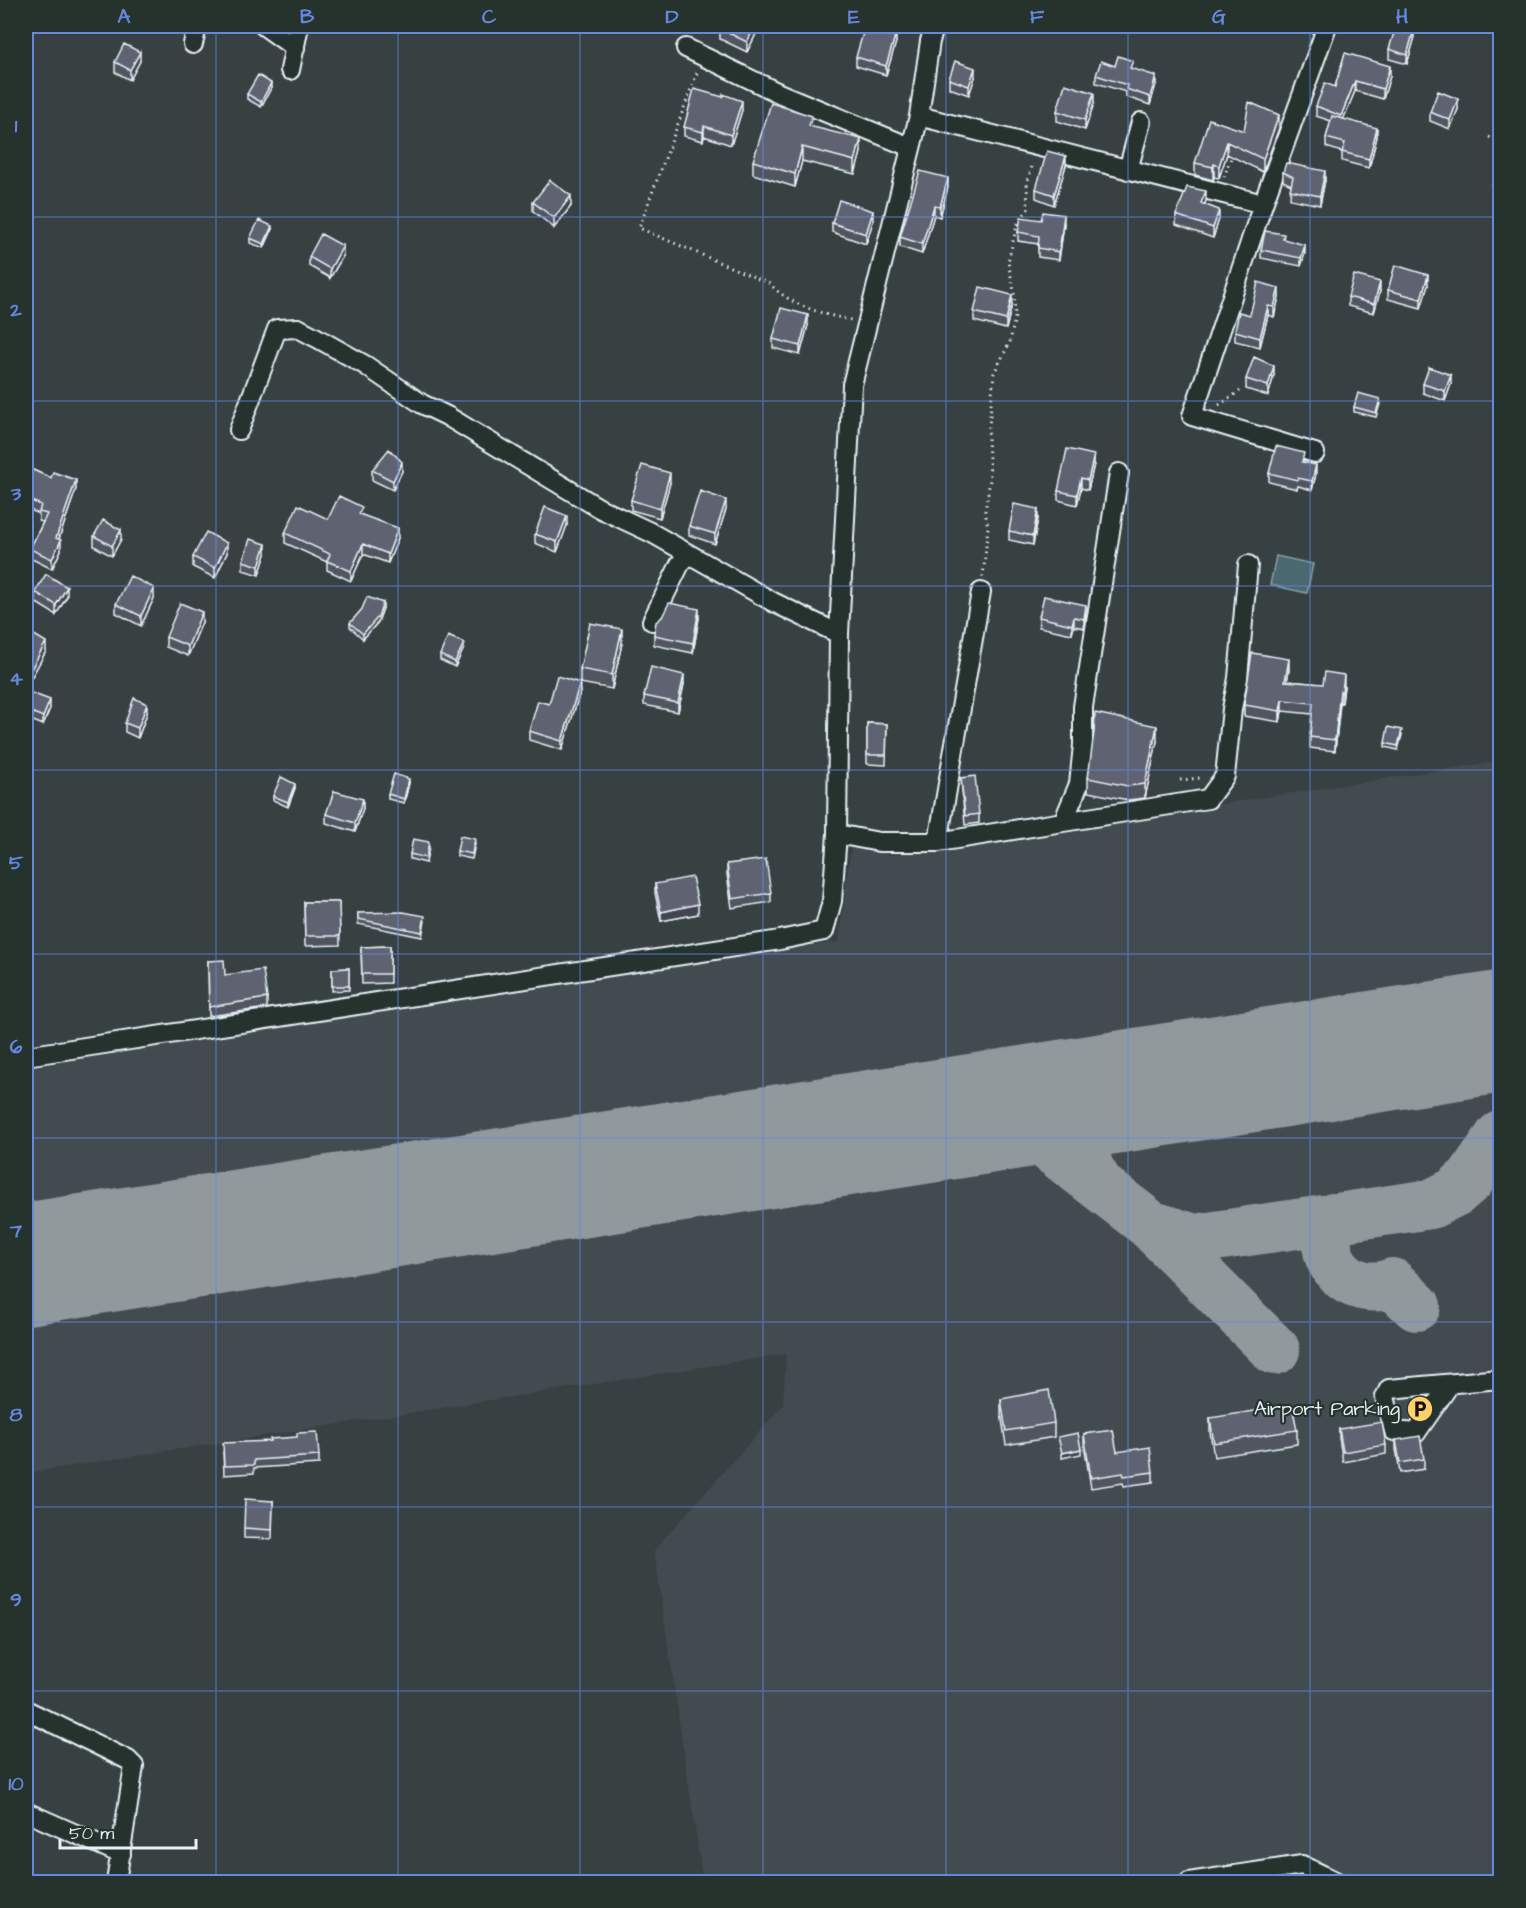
<svg xmlns="http://www.w3.org/2000/svg" width="1526" height="1908" font-family="'Architects Daughter',sans-serif">
	<rect width="100%" height="100%" fill="#374141"/>
	<filter id="ink" filterUnits="userSpaceOnUse"><feTurbulence type="fractalNoise" baseFrequency=".0167" numOctaves="2"/><feDisplacementMap in="SourceGraphic" scale="12" xChannelSelector="R" yChannelSelector="G"/><feConvolveMatrix kernelMatrix="1 2 1 2 8 2 1 2 1" color-interpolation-filters="sRGB"/></filter>
	<g filter="url(#ink)">
		<path fill="#434b4f" d="M1500 761V1882H703L654 1550 783 1405 786 1354 26 1473V1068L661 965 839 942 851 845 891 855Z"/>
		<path fill="#49676f" stroke="#899ea6" stroke-width="1.5" d="M1276 556 1313 564 1307 593 1270 585Z"/>
		<g fill="none" stroke-linecap="round" stroke-linejoin="round">
			<path stroke="#90999c" stroke-width="50" d="M1446 1040 1479 1042 1500 1054
				M1001 1110 1150 1225 1275 1350
				M1101 1187C1095 1179 1089 1171 1087 1162 1082 1142 1085 1108 1106 1099 1124 1091 1147 1089 1166 1084
				M1333 1218C1312 1258 1350 1299 1392 1283L1416 1306
				M1150 1225 1195 1239 1431 1204 1455 1192 1470 1179 1500 1136"/>
			<path stroke="#90999c" stroke-width="122" d="M26 1264 1500 1032"/>
			<g stroke="#e8f1f8" stroke-width="22">
				<path id="minor" d="M264 26 295 48
					M193 44 197 26
					M686 48 781 94 910 147
					M290 70 299 26
					M919 116 1263 204
					M1128 170 1141 122
					M239 430 277 329 298 328 317 338 365 365 422 404 447 416 599 508 650 532 689 554
					M1315 453 1192 416 1263 204 1327 26
					M652 621 680 564 689 554 773 602 839 634
					M1063 822 1208 799 1225 776 1232 709 1238 678 1248 565
					M837 834 879 842H938L981 592
					M938 842 1063 822 1079 784 1083 745V707L1119 473
					M26 1056 780 940 824 931 832 901 837 834 839 634 852 385 919 116 930 41 935 26
					M1450 1384 1416 1433 1394 1431 1385 1397 1389 1389 1500 1379
					M26 1710 128 1760 134 1766 116 1882
					M26 1812 121 1854
					M1189 1882 1302 1865 1337 1882"/>
			</g>
			<path stroke="#e8f1f8" stroke-width="3" stroke-dasharray="1.5 4.5" stroke-linecap="butt" d="M697 73 639 228 770 284C791 306 822 314 851 320
				M1489 137 1500 142
				M1224 177 1232 155
				M1219 405 1240 391
				M983 577 988 527 985 511 990 480 988 437 994 373 1010 342 1015 317 1014 291 1008 262 1017 225 1028 209 1027 184 1033 163
				M1180 780 1200 778"/>
			<use href="#minor" stroke="#26332d" stroke-width="18"/>
		</g>
		<path fill="#515561" stroke="#e8f1f8" stroke-width="1.5" d="M760 26 747 52 720 39V29Z
			M1414 40 1407 64 1389 59V49Z
			M896 42 886 75 856 66V57Z
			M1345 53 1390 76 1383 99 1355 91 1343 119 1377 137 1369 168 1342 161V152L1326 147V138L1331 121 1316 116V106L1335 87Z
			M140 61 130 80 115 72V62Z
			M1115 66 1133 69 1156 84 1150 105 1126 97V92L1096 83V75Z
			M975 77 969 95 949 88V79Z
			M271 88 261 107 247 99V94Z
			M1094 103 1085 130 1057 121V111Z
			M1458 109 1450 129 1430 121V112Z
			M742 110 731 145 704 136 703 141 684 136V127Z
			M812 126 861 152 855 174 802 161 795 187 753 174V161Z
			M1279 128 1263 172 1227 154 1219 178 1214 177 1213 180 1195 175V163L1244 131Z
			M1066 165 1054 205 1036 198V189Z
			M1500 170V193L1492 190V185Z
			M1283 172 1325 180 1320 205 1290 199 1291 185 1283 181Z
			M948 187 940 217 934 215 922 254 900 247V237Z
			M1206 201 1204 204 1219 219 1213 238 1176 225V215Z
			M533 202 571 206 554 228 533 211Z
			M873 221 866 244 832 232V223Z
			M1064 224 1059 260 1038 257V244L1018 241V232Z
			M272 230 264 248 250 243V238Z
			M1284 239 1305 253 1301 266 1261 258V250Z
			M343 256 330 278 309 266V257Z
			M1428 285 1421 308 1388 299V290Z
			M1380 291 1374 313 1348 306V297Z
			M1279 297 1274 317 1268 315 1260 347 1235 341V331L1250 315Z
			M1012 304 1006 329 974 321V312Z
			M808 325 800 355 773 348V339Z
			M1274 375 1268 396 1246 389V379Z
			M1423 384H1451L1445 401 1423 393Z
			M1380 404 1376 417 1354 412V407Z
			M1304 462 1316 474 1312 490 1298 486 1297 489 1269 482V473Z
			M1094 464 1088 490 1081 488 1077 505 1058 500V491Z
			M26 467 76 489 59 539 61 550 52 569 30 558V549L43 522 39 521V514L26 508Z
			M372 470 402 471 393 490 372 480Z
			M670 483 660 518 631 510V500Z
			M726 509 715 544 689 535V526Z
			M362 515 398 538 388 563 363 554 351 581 327 570V562L285 543V533L328 519Z
			M1038 518 1033 545 1009 540V531Z
			M567 525 557 552 535 543V534Z
			M94 536 121 539 112 556 94 546Z
			M227 553 215 578 193 567V557Z
			M266 554 259 575 243 570V561Z
			M35 592 67 596 56 615 35 602Z
			M154 598 141 626 116 613V604Z
			M383 608 378 622 363 639 350 627V623Z
			M1086 614 1084 628 1074 626 1072 634 1039 627V617Z
			M662 617 699 618 693 653 654 645V635Z
			M202 622 188 656 166 647V637Z
			M26 630 46 651 30 680 26 678Z
			M622 643 612 689 580 683V669Z
			M464 648 455 667 440 660V655Z
			M1289 670 1287 681 1344 686 1342 703H1340L1335 751 1310 748V737L1312 714 1282 711 1280 722 1244 716V705Z
			M684 684 678 712 644 705V696Z
			M26 691 50 708 43 725 26 718Z
			M580 692 562 750 529 740V731L549 704Z
			M147 713 138 738 125 732V723Z
			M867 723 887 724 886 765 867 764Z
			M1402 735 1398 750 1385 747V743Z
			M1157 741 1145 798 1128 800 1088 792V778Z
			M961 778 979 814V823L965 825Z
			M409 783 404 803 388 799V794Z
			M295 788 288 807 273 800V796Z
			M363 808 355 832 326 823V814Z
			M475 844 472 859 457 856V851Z
			M429 847 426 863 410 859V854Z
			M727 864 771 893V902L732 908 727 874Z
			M655 884 698 914 661 921 655 893Z
			M304 902H339L340 945 305 946Z
			M358 913 425 921 422 937 358 924Z
			M390 946V983L362 984 361 947Z
			M208 961 225 975 267 998V1008L209 1016Z
			M349 968V990L332 991V969Z
			M1001 1399 1054 1423V1437L1006 1445 1001 1413Z
			M1210 1418 1297 1430V1444L1214 1457 1210 1432Z
			M1339 1429 1386 1445V1454L1343 1462 1339 1438Z
			M1084 1434 1153 1472V1482L1124 1486 1123 1483 1091 1488 1084 1444Z
			M1396 1440 1424 1459V1469L1400 1473 1396 1449Z
			M223 1452 319 1456V1464L254 1468V1473L224 1475Z
			M273 1501 272 1539 244 1538V1528Z"/>
		<path fill="#42454f" stroke="#e8f1f8" stroke-width="1.5" d="M755 26H760L747 52V42Z
			M1414 30V40L1407 64V55Z
			M896 33V42L886 75V66Z
			M140 52V61L130 80V70Z
			M1390 66V76L1383 99V89Z
			M975 68V77L969 95V86Z
			M1156 76V84L1150 105V97Z
			M1355 81V91L1341 125V116Z
			M271 83V88L261 107V102Z
			M1094 93V103L1085 130V120Z
			M1458 99V109L1450 129V120Z
			M742 101V110L731 145V135Z
			M1279 115V128L1263 172V159Z
			M704 126V136L703 141V132Z
			M1377 128V137L1369 168V159Z
			M861 139V152L855 174V161Z
			M1227 142V154L1219 178V166Z
			M802 147V161L795 187V174Z
			M1066 156V165L1054 205V195Z
			M1214 164V177L1213 180V167Z
			M1325 171V180L1320 205V196Z
			M948 178V187L940 217V207Z
			M1206 191V201L1201 213V203Z
			M571 196V206L554 228V218Z
			M934 206V215L922 254V244Z
			M1219 210V219L1213 238V228Z
			M873 211V221L866 244V234Z
			M1064 215V224L1059 260V252Z
			M272 226V230L264 248V244Z
			M1305 245V253L1301 266V258Z
			M343 246V256L330 278V269Z
			M1428 275V285L1421 308V299Z
			M1380 282V291L1374 313V304Z
			M1279 288V297L1274 317V307Z
			M1012 295V304L1006 329V320Z
			M1268 306V315L1260 347V338Z
			M808 315V325L800 355V346Z
			M1274 366V375L1268 396V386Z
			M1451 375V384L1445 401V391Z
			M1094 455V464L1088 490V480Z
			M402 462V471L393 490V481Z
			M1316 465V474L1312 490V481Z
			M670 473V483L660 518V509Z
			M1081 478V488L1077 505V495Z
			M76 480V489L56 547V538Z
			M726 500V509L715 544V534Z
			M1038 509V518L1033 545V536Z
			M567 516V525L557 552V542Z
			M398 528V538L388 563V554Z
			M121 530V539L112 556V546Z
			M61 540V550L52 569V559Z
			M227 543V553L215 578V568Z
			M266 544V554L259 575V566Z
			M363 544V554L351 581V571Z
			M67 587V596L56 615V605Z
			M154 588V598L141 626V616Z
			M383 603V608L378 622 363 639V634Z
			M1086 605V614L1084 628V619Z
			M699 609V618L693 653V643Z
			M202 612V622L188 656V646Z
			M1074 617V626L1072 634V625Z
			M622 629V643L612 689V675Z
			M46 642V651L30 680V671Z
			M464 643V648L455 667V662Z
			M1289 659V670L1285 692V681Z
			M684 675V684L678 712V703Z
			M1344 675V686L1342 703V692Z
			M580 683V692L562 750V741Z
			M1340 691V703L1335 751V740Z
			M50 700V708L43 725V717Z
			M1282 700V711L1280 722V711Z
			M147 704V713L138 738V728Z
			M1157 726V741L1145 798V784Z
			M409 779V783L404 803V799Z
			M295 784V788L288 807V802Z
			M363 799V808L355 832V823Z
			M698 904V914L661 921V912Z
			M1081 1449V1454L1062 1458V1453Z"/>
		<path fill="#5e6371" stroke="#e8f1f8" stroke-width="1.5" d="M722 26H755L747 42 720 29Z
			M865 26H871L896 33 886 66 856 57Z
			M1396 26H1400L1414 30 1407 55 1389 49Z
			M124 44 140 52 130 70 115 62Z
			M1345 53 1390 66 1383 89 1355 81 1341 116 1316 106 1325 83 1335 87Z
			M1118 56 1133 61 1130 68 1156 76 1150 97 1126 89 1127 85 1096 75 1101 61 1115 66Z
			M955 61 975 68 969 86 949 79Z
			M258 75 271 83 261 102 247 94Z
			M1065 84 1094 93 1085 120 1057 111Z
			M694 89 723 97V94L742 101 731 135 704 126 703 132 684 127Z
			M1438 91 1458 99 1450 120 1430 112Z
			M1249 102 1279 115 1263 159 1227 142 1219 166 1214 164 1213 167 1195 163 1209 119 1244 131Z
			M771 103 812 116 809 126 861 139 855 161 802 147 795 174 753 161Z
			M1332 116 1377 128 1369 159 1342 152 1345 143 1326 138Z
			M1047 151 1066 156 1054 195 1036 189Z
			M1286 163 1325 171 1320 196 1290 190 1293 177 1283 172Z
			M1499 169 1500 170V189L1492 185Z
			M920 171 948 178 940 207 934 206 922 244 900 237Z
			M550 180 571 196 554 218 533 202Z
			M1187 187 1206 191 1201 203 1219 210 1213 228 1176 215Z
			M839 200 873 211 866 234 832 223Z
			M1043 212 1064 215 1059 252 1038 248 1039 236 1018 232 1021 217 1041 220Z
			M259 220 272 226 264 244 250 238Z
			M1265 231 1284 234 1283 239 1305 245 1301 258 1261 250Z
			M321 234 343 246 330 269 309 257Z
			M1395 265 1428 275 1421 299 1388 290Z
			M1354 275 1380 282 1374 304 1348 297Z
			M1258 282 1279 288 1274 307 1268 306 1260 338 1235 331 1239 312 1250 315Z
			M980 287 1012 295 1006 320 974 312Z
			M781 308 808 315 800 346 773 339Z
			M1254 357 1274 366 1268 386 1246 379Z
			M1429 367 1451 375 1445 391 1423 384Z
			M1358 393 1380 399 1376 413 1354 407Z
			M1276 446 1304 453 1302 462 1316 465 1312 481 1298 478 1297 480 1269 473Z
			M389 449 402 462 393 481 372 470Z
			M1067 449 1094 455 1088 480 1081 478 1077 495 1058 491Z
			M642 465 670 473 660 509 631 500Z
			M26 467 51 478 53 472 76 480 56 538 61 540 52 559 30 549 47 514 39 512 41 505 26 499Z
			M700 491 726 500 715 534 689 526Z
			M339 496 362 507 359 514 398 528 388 554 363 544 351 571 327 561 330 554 285 533 298 505 328 519Z
			M1014 504 1038 509 1033 536 1009 531Z
			M545 507 567 516 557 542 535 534Z
			M103 520 121 530 112 546 94 536Z
			M206 532 227 543 215 568 193 557Z
			M250 539 266 544 259 566 243 561Z
			M46 574 67 587 56 605 35 592Z
			M130 576 154 588 141 616 116 604Z
			M1044 596 1086 605 1084 619 1074 617 1072 625 1039 617Z
			M367 597 383 603 378 617 363 634 350 623 362 609Z
			M180 603 202 612 188 646 166 637Z
			M669 603 699 609 693 643 654 635 656 622 662 617Z
			M590 623 622 629 612 675 580 669Z
			M26 630 46 642 30 671 26 668Z
			M448 636 464 643 455 662 440 655Z
			M1252 653 1289 659 1285 681 1323 684 1325 672 1344 675 1342 692 1340 691 1335 740 1310 737 1313 703 1282 700 1280 711 1244 705Z
			M651 667 684 675 678 703 644 696Z
			M557 676 580 683 562 741 529 731 538 701 549 704Z
			M26 691 50 700 43 717 26 710Z
			M134 698 147 704 138 728 125 723Z
			M1095 713 1157 726 1145 784 1128 786 1088 778 1094 732Z
			M867 723 887 724 886 755H867Z
			M1388 727 1402 730 1398 746 1385 743Z
			M394 774 409 779 404 799 388 794Z
			M975 776 979 814 965 816 961 778Z
			M281 777 295 784 288 802 273 796Z
			M334 791 363 799 355 823 326 814Z
			M460 836 475 839 472 854 457 851Z
			M413 839 429 842 426 858 410 854Z
			M766 859 771 893 732 899 727 864Z
			M692 877 698 904 661 912 655 884Z
			M304 902H339L340 936H305Z
			M403 912 425 916 422 932 358 919V913Z
			M390 946V974H362L361 947Z
			M224 960 225 975 263 970 267 998 209 1007 208 961Z
			M349 968V986H332V969Z
			M1049 1390 1054 1423 1006 1431 1001 1399Z
			M1292 1405 1297 1430 1214 1443 1210 1418Z
			M1382 1422 1386 1445 1343 1452 1339 1429Z
			M1113 1430 1117 1452 1150 1447 1153 1472 1124 1476 1123 1473 1091 1478 1084 1434Z
			M317 1432 319 1456 254 1460V1465L224 1466 223 1443 271 1441 270 1439 297 1437V1433Z
			M1078 1433 1081 1449 1062 1453 1058 1437Z
			M1420 1436 1424 1459 1400 1463 1396 1440Z
			M245 1499 273 1501 272 1530 244 1528Z
			M1161 1878 1162 1882H1133Z"/>
	</g>
	<path fill="none" stroke="#6487e3" stroke-width="1.5" stroke-opacity="0.55" d="M216 26V1882M398 26V1882M580 26V1882M763 26V1882M946 26V1882M1128 26V1882M1310 26V1882M26 217H1500M26 401H1500M26 586H1500M26 770H1500M26 954H1500M26 1138H1500M26 1322H1500M26 1507H1500M26 1691H1500"/>
	<defs>
		<g id="parking-disc" transform="scale(1.35)"><circle r="9.5" fill="#ffd166" stroke="#26332d"/><path d="M-3.5-5.5H1a3.5 3.5 0 0 1 0 7H-1V5.5H-3.5ZM-1-3.4V-.6H.8a1.4 1.4 0 0 0 0-2.8Z" fill="#111"/></g>
	</defs>
	<g fill-rule="evenodd">
		<use href="#parking-disc" x="1420" y="1409"/>
	</g>
	<g text-anchor="middle" dominant-baseline="central" stroke-width="4.5" stroke-linejoin="round" paint-order="stroke">
		<g font-size="20" fill="#e8f1f8" stroke="#26332d" text-anchor="end">
			<text x="1400" y="1409">Airport Parking</text>
		</g>
	</g>
	<rect width="1526" height="1908" fill="none" stroke="#26332d" stroke-width="66"/>
	<path d="M60 1839v9h136v-9" fill="none" stroke="#e8f1f8" stroke-width="3"/>
	<text x="69" y="1839" font-size="18" fill="#e8f1f8" stroke="#26332d" stroke-width="4.5" paint-order="stroke">50 m</text>
	<rect x="33" y="33" width="1460" height="1842" fill="none" stroke="#6487e3" stroke-width="2"/>
	<g font-size="20" text-anchor="middle" font-weight="bold" fill="#6487e3">
		<text x="124" y="23">A</text>
		<text x="307" y="23">B</text>
		<text x="489" y="23">C</text>
		<text x="672" y="23">D</text>
		<text x="854" y="23">E</text>
		<text x="1037" y="23">F</text>
		<text x="1219" y="23">G</text>
		<text x="1402" y="23">H</text>
		<text x="16" y="132">1</text>
		<text x="16" y="316">2</text>
		<text x="16" y="500">3</text>
		<text x="16" y="685">4</text>
		<text x="16" y="869">5</text>
		<text x="16" y="1053">6</text>
		<text x="16" y="1237">7</text>
		<text x="16" y="1421">8</text>
		<text x="16" y="1606">9</text>
		<text x="16" y="1790">10</text>
	</g>
</svg>
